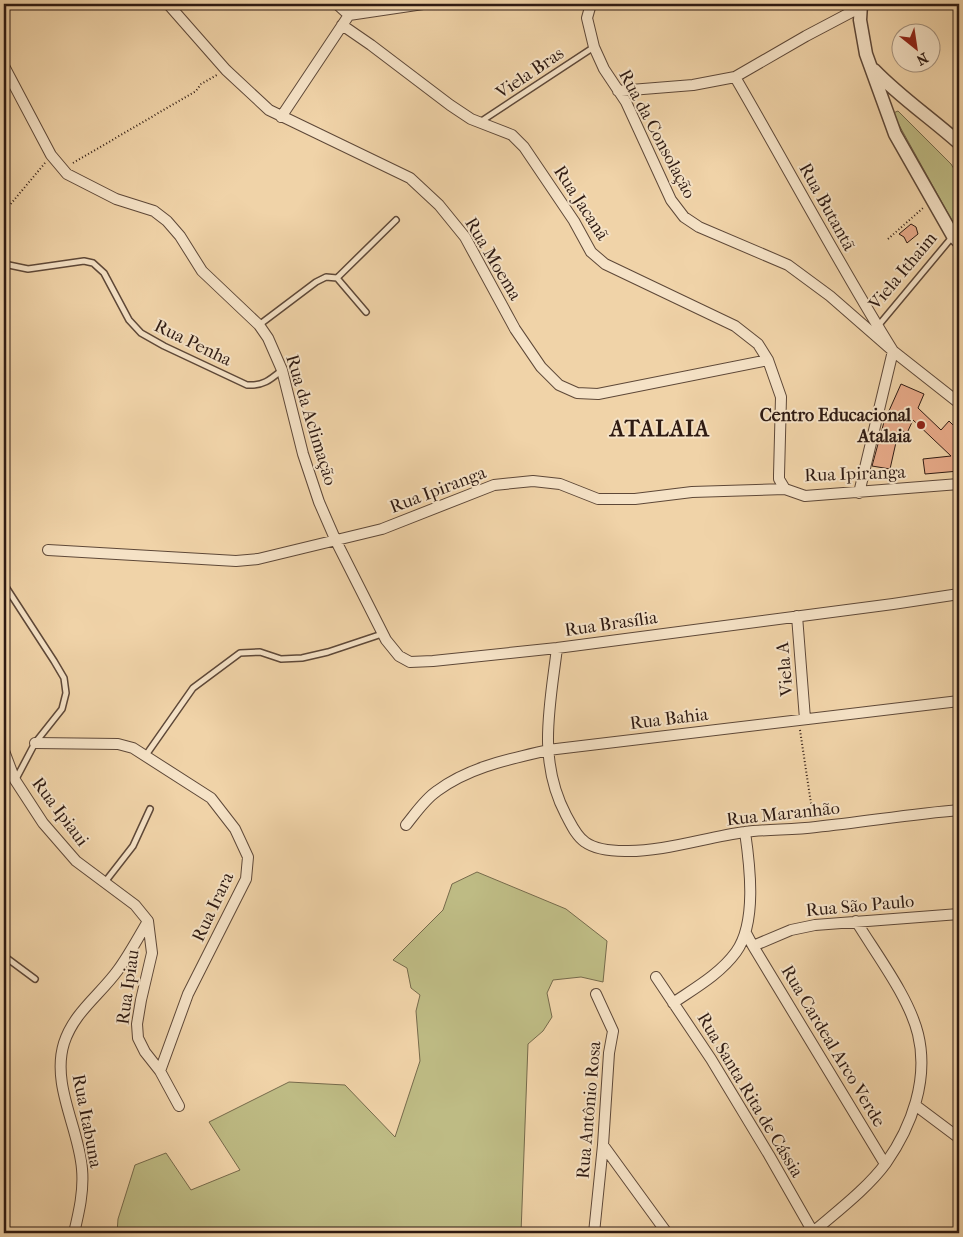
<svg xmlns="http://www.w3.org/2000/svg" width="963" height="1237" font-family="'IM FELL French Canon',serif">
	<rect width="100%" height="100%" fill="#f0d3a8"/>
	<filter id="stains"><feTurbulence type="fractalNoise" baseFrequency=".004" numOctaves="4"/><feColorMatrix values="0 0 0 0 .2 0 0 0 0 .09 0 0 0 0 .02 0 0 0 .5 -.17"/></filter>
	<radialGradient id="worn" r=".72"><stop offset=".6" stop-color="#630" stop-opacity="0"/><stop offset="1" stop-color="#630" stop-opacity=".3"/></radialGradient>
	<path fill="#bebb84" stroke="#766a4b" d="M898 111 951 164 959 177V231L954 224 899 125 891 114Z
		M477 872 566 909 607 941 603 982 581 977 553 980 547 993 552 1017 543 1031 528 1044 521 1233H117L118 1219 135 1165 166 1153 191 1190 240 1170 209 1122 289 1082 345 1085 395 1137 420 1061 416 1011 420 995 411 988 407 968 393 960 443 910 452 884Z"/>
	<path fill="#e9ab8a" stroke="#2e1a12" d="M911 224 916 227 918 234 907 243 904 237 899 234Z
		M901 384 924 394 918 408 941 430 949 421 959 431V471L925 474 923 459 951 456 913 420 907 433 899 429 890 469 872 466 884 422Z"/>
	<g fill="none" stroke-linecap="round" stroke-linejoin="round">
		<g stroke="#5e4838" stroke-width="8">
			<path id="service" d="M480 122 594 47
				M4 264 28 269 84 261 93 263 104 273 129 320 141 333 164 346 247 385C263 386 270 380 282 370
				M337 278 366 312
				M259 325 316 282 326 277 337 278 396 220
				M878 326 953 236
				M4 584 54 661 64 678 66 693 62 709 35 743 16 779
				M146 755 193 688 240 653 260 652 281 659 302 658 328 652 382 634
				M105 882 133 846 150 809
				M4 956 35 979"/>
		</g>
		<g stroke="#5e4838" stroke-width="12">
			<path id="minor" d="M168 4 226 70 269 110 410 178 439 205 465 237 515 329 541 367 559 385 577 393 598 394 768 360
				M337 4 349 15
				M591 4 587 18 594 47 604 69 626 102 671 200 684 217 699 227 788 265 830 296 893 351 959 403
				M349 15 423 4
				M342 25 371 45 450 105 471 119 512 135 524 147 574 221 591 252 605 264 735 326 758 344 768 360 781 397 779 475V479L785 489
				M4 66 51 155 67 174 116 199 154 211 167 221 180 236 202 271 259 325 268 338 282 370 303 454 319 502 336 541 386 640 399 656 410 662 433 661 557 648 893 604 959 594
				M735 77C788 168 837 261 893 351L859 493
				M618 91 693 85 735 77 806 36 861 7
				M281 117 349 15
				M48 550 236 561 258 559 382 529 494 485 533 481 560 484 598 499H635L692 492 785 489 805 496 959 484
				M4 583V584
				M797 616 805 719
				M557 648C550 706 537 760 566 815 571 824 576 836 585 842 596 850 613 851 625 851 663 852 707 837 745 832 768 829 793 830 816 827 864 822 912 814 959 810
				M35 743 118 744 133 748 211 798 235 829 248 857 246 879 188 994 160 1071
				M4 751 15 780 43 823 76 861 135 905 148 921
				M406 825C415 814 425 799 437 791 469 767 510 759 548 750L959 701
				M148 921 152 953 141 1000 137 1024 138 1038 145 1052 160 1071 179 1106
				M746 933 753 946 791 930 815 925 959 914
				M753 946 885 1164
				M656 977 711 1059 769 1155 813 1232
				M673 1003C695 988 720 974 736 952 757 923 750 866 745 832
				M915 1105 959 1138
				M603 1145 667 1233
				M74 1233C79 1212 84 1191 82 1169 79 1128 51 1085 64 1043 74 1012 100 995 118 970 129 955 138 938 148 921
				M594 1233 603 1145 609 1053 613 1031 596 994
				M812 1233C835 1213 868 1188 886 1163 912 1126 929 1079 918 1034 909 997 876 954 856 921"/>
		</g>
		<g stroke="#5e4838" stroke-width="15">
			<path id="tertiary" d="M861 4 860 20 866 54 895 134 953 236 959 242
				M874 70C900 97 931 118 959 143"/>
		</g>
		<path stroke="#2e1a12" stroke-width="2" stroke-dasharray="1 2.5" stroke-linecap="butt" d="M73 163 196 91 201 84 217 75
			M4 212 45 163
			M888 239 923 208
			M800 730 813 817
			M954 820 959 859"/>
		<use href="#service" stroke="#f5e2c6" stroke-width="5"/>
		<use href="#minor" stroke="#f5e2c6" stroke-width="10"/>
		<use href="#tertiary" stroke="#f5e2c6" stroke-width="12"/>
	</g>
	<circle fill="#8f2418" stroke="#f5e2c6" stroke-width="2" cx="921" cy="425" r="5"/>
	<g text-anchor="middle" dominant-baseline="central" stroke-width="4" stroke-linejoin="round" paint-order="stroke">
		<g font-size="18" fill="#2e1a12" stroke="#f5e2c6">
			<text transform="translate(530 73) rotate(-34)">Viela Bras</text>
			<text transform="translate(657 134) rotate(62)">Rua da Consolação</text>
			<text transform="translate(581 203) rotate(57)">Rua Jacanã</text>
			<text transform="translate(827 207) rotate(61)">Rua Butantã</text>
			<text transform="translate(493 259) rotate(59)">Rua Moema</text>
			<text transform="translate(903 271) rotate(-50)">Viela Ithaim</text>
			<text transform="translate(193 343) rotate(26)">Rua Penha</text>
			<text transform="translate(311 420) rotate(73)">Rua da Aclimação</text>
			<text transform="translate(855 474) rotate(-2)">Rua Ipiranga</text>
			<text transform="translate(438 490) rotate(-21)">Rua Ipiranga</text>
			<text transform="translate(611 624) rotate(-8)">Rua Brasília</text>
			<text transform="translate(785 669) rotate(-95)">Viela A</text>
			<text transform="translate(669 719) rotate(-7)">Rua Bahia</text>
			<text transform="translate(60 812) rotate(53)">Rua Ipiaui</text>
			<text transform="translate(783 814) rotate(-6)">Rua Maranhão</text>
			<text transform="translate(860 906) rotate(-5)">Rua São Paulo</text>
			<text transform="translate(213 907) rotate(-65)">Rua Irara</text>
			<text transform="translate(128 987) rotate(-82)">Rua Ipiau</text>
			<text transform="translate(833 1046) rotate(59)">Rua Cardeal Arco Verde</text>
			<text transform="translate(750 1095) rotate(59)">Rua Santa Rita de Cássia</text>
			<text transform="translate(589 1110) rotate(-85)">Rua Antônio Rosa</text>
			<text transform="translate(87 1121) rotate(79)">Rua Itabuna</text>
		</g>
		<g font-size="18" font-weight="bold" fill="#2e1a12" stroke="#f5e2c6" text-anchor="end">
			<text x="911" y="415">Centro Educacional<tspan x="911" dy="21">Atalaia</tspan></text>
		</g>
		<g font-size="22" font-weight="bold" letter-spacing="1" fill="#2e1a12" stroke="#f5e2c6">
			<text x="660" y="429">ATALAIA</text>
		</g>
	</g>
	<rect width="963" height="1237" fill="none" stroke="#f0d3a8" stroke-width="20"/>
	<rect x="5" y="5" width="953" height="1227" fill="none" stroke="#2e1a12" stroke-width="2.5"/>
	<rect x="10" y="10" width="943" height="1217" fill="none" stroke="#2e1a12"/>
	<g transform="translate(916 48) rotate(150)"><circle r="24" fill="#f5e2c6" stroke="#a5927e"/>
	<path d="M0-4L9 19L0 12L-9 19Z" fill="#8f2418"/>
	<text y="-8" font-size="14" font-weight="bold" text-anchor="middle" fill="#2e1a12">N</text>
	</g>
	<rect width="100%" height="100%" filter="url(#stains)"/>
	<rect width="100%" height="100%" fill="url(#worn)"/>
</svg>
